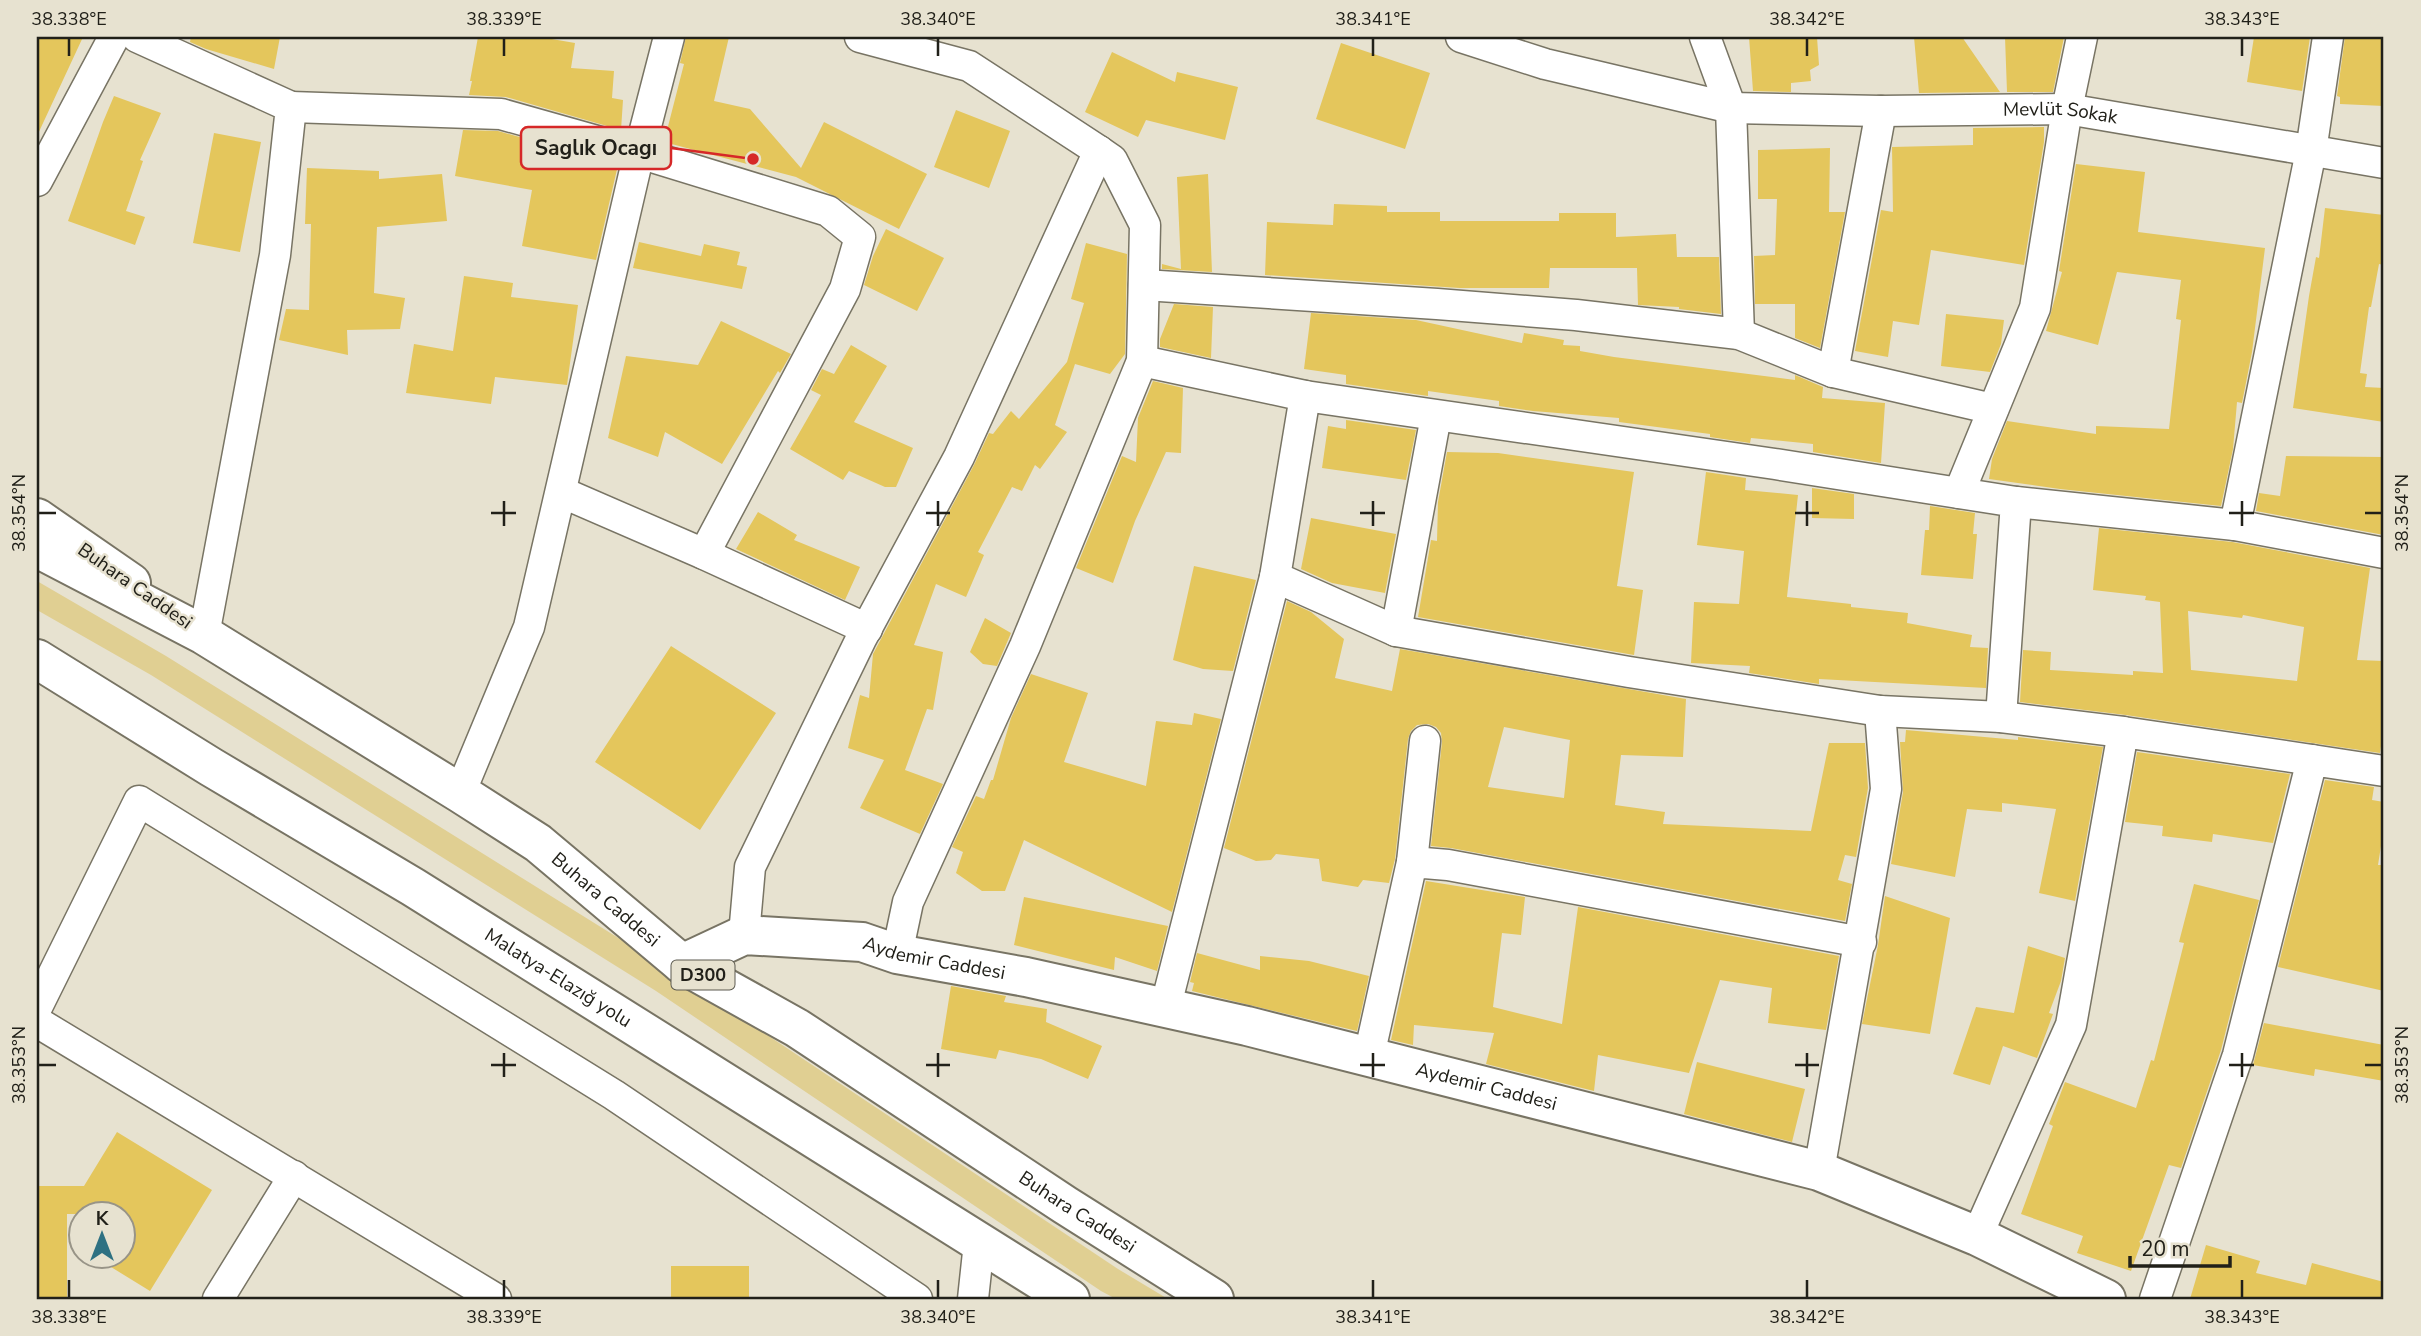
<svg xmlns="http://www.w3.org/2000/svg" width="2421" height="1336" font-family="'Nunito Sans',sans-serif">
	<rect width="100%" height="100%" fill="#e7e2d0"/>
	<path fill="#e0cf92" d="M37 581 166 656 673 972 1118 1269 1168 1299H1116L1101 1291 656 991 151 675 37 610Z"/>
	<path fill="#e4c65c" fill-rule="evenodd" d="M37 37H83L37 136Z
		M191 37H280L274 69 206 49 190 42Z
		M478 37H540L575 43 571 68 614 71 612 98 623 100 621 130 506 97 469 95 472 81H470Z
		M686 37H729L714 101 750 109 801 168 824 122 927 174 899 229 796 177 664 142 684 64 680 63Z
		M1749 37H1817L1819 65 1810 70 1811 81 1791 83V92L1753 91Z
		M1914 37H1962L2000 92 1919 93Z
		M2005 37H2064L2053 92H2007Z
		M2254 37H2310L2302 91 2247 82Z
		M2345 37H2384V106L2340 104V97L2337 96Z
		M1341 43 1430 73 1405 149 1316 119Z
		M1112 52 1175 82 1177 72 1238 87 1225 140 1146 120 1138 137 1085 112Z
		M114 96 161 113 140 160 143 161 126 211 145 217 135 245 68 221 103 122Z
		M956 110 1010 131 989 188 934 167Z
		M2044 127V142L2024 265 1931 250 1919 325 1893 321 1888 357 1855 351 1881 210 1893 212 1892 147 1973 145V128Z
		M463 130 498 131 618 165 596 260 522 246 532 190 455 176Z
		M214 133 261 142 240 252 193 243Z
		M1830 148 1829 212H1845L1820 348 1795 338V304H1755L1754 256 1775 255 1777 199H1758V150Z
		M2076 164 2145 172 2138 232 2265 248 2252 352 2242 403 2237 402 2233 449 2221 506 2060 489 1989 479 1992 459 2007 421 2096 434V426L2169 429 2181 320 2176 319 2181 280 2117 272 2098 345 2046 331 2062 272 2059 271Z
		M307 168 379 171V179L442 174 447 221 377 227 374 293 405 298 400 329 347 330 348 355 279 340 286 309 309 310 311 224H305Z
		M1208 174 1212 272 1162 269V264L1181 269 1177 177Z
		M1334 204 1387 206V212H1440V221H1559V213H1616V237L1676 234 1677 257H1719L1721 314 1679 309V307L1638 305 1637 268H1550L1549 288H1460L1265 275 1267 222 1333 225Z
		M2325 208 2384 215V265L2379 264 2371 307H2369L2360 373 2367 374 2365 387 2384 388V422L2293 408 2309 296 2316 257 2319 258Z
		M886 229 944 258 917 311 864 285 873 256Z
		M639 242 701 256 704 244 740 252 737 265 747 267 742 289 633 268Z
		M1086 243 1127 254 1125 354 1110 374 1075 364 1055 425 1067 432 1040 469 1035 465 1022 491 1012 487 978 552 984 555 966 597 936 584 914 645 943 652 933 710 927 709 905 770 943 784 920 834 860 808 884 760 848 748 860 695 869 698 873 654 974 465 989 433 993 434 1011 411 1019 419 1067 362 1084 303 1071 299Z
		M464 276 513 283 511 297 578 305 567 385 495 377 491 404 406 393 414 344 453 351Z
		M1174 304 1213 307 1211 358 1160 347V339Z
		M1311 313 1416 320 1522 343 1524 333 1564 340 1563 345 1580 346V351L1614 357 1795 380V375L1823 387 1822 398 1885 403 1881 463 1813 452V444L1751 438 1750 443 1710 437V434L1619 422V418L1533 411 1499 406V401L1428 391V396L1346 384V375L1304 369Z
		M1946 314 2004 320 2001 344 1990 372 1941 366Z
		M721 321 791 354 780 373 778 371 722 464 665 432 658 457 608 438 626 356 698 365Z
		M851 345 887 366 854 422 913 448 896 487H885L849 471 843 480 790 449 821 395 811 390 822 369 834 374Z
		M1153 381 1183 388 1181 453 1166 452 1135 521 1113 583 1076 568 1122 456 1136 462 1138 418Z
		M1346 420 1416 430 1406 480 1322 468 1328 426 1346 429Z
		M1447 452 1498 453 1634 472 1617 586 1643 590 1634 655 1418 617 1431 540 1437 541 1438 502Z
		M2286 456 2384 457V535L2256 511 2259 493 2280 496Z
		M1706 472 1746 478 1745 490 1798 495 1787 597 1851 604V607L1908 613 1907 623 1972 635 1970 647 1988 648 1986 688 1819 679V684L1749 673 1750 666 1691 663 1694 602 1739 604 1744 551 1697 545Z
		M1812 488 1854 494V519L1812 518Z
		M1930 506 1975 513 1973 534H1977L1973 579 1921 575 1925 530H1929Z
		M758 512 797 535 794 540 860 567 845 600 736 549Z
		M1311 518 1396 534 1385 593 1332 583 1301 569Z
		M2099 528 2232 542 2370 568 2357 660 2384 661V725L2380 753 2126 715 2020 702 2023 650 2051 652 2050 670 2133 675V671L2163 673 2160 602 2145 600 2146 596 2093 590ZM2188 611 2242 618 2243 615 2304 627 2297 681 2191 670Z
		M1194 566 1256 580 1233 671 1203 669 1173 660Z
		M1287 601 1311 612 1344 639 1335 678 1392 691 1400 649 1686 699 1683 757 1621 755 1615 805 1665 812 1663 824 1811 831 1829 743H1865L1868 788 1856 857 1845 855 1838 880 1852 884 1845 921 1451 848 1431 846 1442 742 1441 733 1436 727 1428 724 1417 725 1411 731 1408 739 1395 859 1389 883 1363 880 1358 887 1322 881 1319 859 1276 854 1271 860 1256 861 1224 848ZM1504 727 1570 740 1564 798 1488 787Z
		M985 618 1011 633 997 666 983 664 970 652Z
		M671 646 776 713 700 830 595 762Z
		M1031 674 1088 693 1064 762 1146 786 1156 721 1192 725 1194 713 1221 719 1172 912 1024 840 1005 891H982L956 873 963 852 952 847 976 796 984 799 991 780H993L1011 718Z
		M1906 730 2018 740V737L2103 747 2075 901 2039 893 2056 809 2002 803V812L1967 809 1955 877 1891 864 1903 792 1900 742H1905Z
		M2137 752 2290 774 2273 843 2213 834 2212 842 2162 836 2163 826 2125 822Z
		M2325 780 2374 787 2372 800 2384 802V827L2378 865H2384V991L2278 967Z
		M1426 881 1525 897 1521 935 1502 933 1493 1007 1562 1024 1578 907 1839 956 1826 1030 1768 1023 1772 988 1720 980 1689 1073 1598 1055 1594 1091 1486 1064 1494 1033 1414 1025 1413 1045 1391 1040Z
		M2194 884 2259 900 2221 1050 2181 1168 2169 1165 2131 1271 2077 1253 2083 1236 2021 1214 2053 1126 2049 1124 2065 1082 2136 1108 2151 1060 2154 1061 2171 995 2184 943 2179 942Z
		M1885 896 1950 918 1930 1034 1862 1024 1878 945Z
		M1024 897 1168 926 1157 971 1115 957 1114 970 1014 945Z
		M2028 946 2065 958 2061 981 2049 1013 2053 1014 2037 1058 2003 1046 1990 1085 1953 1074 1976 1007 2014 1013Z
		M1197 953 1260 970V956L1309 961 1369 976 1357 1031 1192 991 1194 983 1190 982Z
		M951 986 1006 996 1004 1002 1047 1009 1046 1022 1102 1046 1088 1079 1041 1059 999 1050 996 1059 941 1049Z
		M2264 1023 2384 1045V1081L2315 1069 2314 1076 2253 1065Z
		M1697 1062 1805 1089 1792 1142 1684 1114Z
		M117 1132 212 1190 150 1291 111 1267 118 1256H122V1214H67V1299H37V1186H84Z
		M2206 1245 2260 1261 2256 1273 2306 1285 2312 1263 2384 1282V1299H2190Z
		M671 1266H749V1299H671Z"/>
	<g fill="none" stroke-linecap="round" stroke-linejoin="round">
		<g stroke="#787464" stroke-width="33">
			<g id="street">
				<path d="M137 37 291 107 275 255 204 635"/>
				<path d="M860 37 969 66 1099 151 1112 160 1145 225 1142 361 1025 646 908 902 897 954"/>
				<path id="s1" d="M1461 37 1545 64 1731 108 1881 111 2067 109 2384 163"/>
				<path d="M1705 37 1731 108 1739 334"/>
				<path d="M2328 37 2311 151 2235 525 2384 553"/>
				<path d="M291 107 501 114 639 153 828 211 860 237 845 289 704 554"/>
				<path d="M37 181 114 37"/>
				<path d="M1144 285 1437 304 1576 315 1739 334 1833 372 1993 409"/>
				<path d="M1142 361 1305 396 1275 577 1396 631 1629 672 1880 711 2001 717 2123 732"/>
				<path d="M1833 372 1881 111"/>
				<path d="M1305 396 1775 464 2016 502 2001 717"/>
				<path d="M561 492 704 554 867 629"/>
				<path d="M1959 493 2035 308 2067 109 2082 37"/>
				<path d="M2016 502 2235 525"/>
				<path d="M1396 631 1436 416"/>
				<path d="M460 793 529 627 639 153 669 37"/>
				<path d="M1412 862 1425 741"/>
				<path d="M744 935 750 867 861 639 959 457 1099 151"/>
				<path d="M37 1007 139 801 614 1095 917 1299"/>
				<path d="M1165 1009 1275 577"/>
				<path d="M37 1022 496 1299"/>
				<path d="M1369 1056 1412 862 1448 865 1861 942"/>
				<path d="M1819 1171 1886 789 1880 711"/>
				<path d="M1977 1236 2071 1025 2123 732 2312 760"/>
				<path d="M218 1299 294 1176"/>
				<path d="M973 1299 979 1243"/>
				<path d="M2155 1299 2238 1055 2312 760 2384 771"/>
			</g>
		</g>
		<g stroke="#787464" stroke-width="42">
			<g id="secondary">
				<path d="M37 518 131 583"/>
				<path id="s2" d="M682 964 744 935 862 942 897 954 1026 977 1247 1026 1819 1171 1977 1236 2106 1299"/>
			</g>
		</g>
		<g stroke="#787464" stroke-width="42">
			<g id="highway">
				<path id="s3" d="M37 548 204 635 460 793 538 843 682 964 797 1028 1065 1205 1214 1299"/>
				<path id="s4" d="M37 659 211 767 413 887 1070 1299"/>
			</g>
		</g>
		<use href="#street" stroke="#fff" stroke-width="30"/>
		<use href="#secondary" stroke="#fff" stroke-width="38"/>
		<use href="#highway" stroke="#fff" stroke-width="38"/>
	</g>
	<path fill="none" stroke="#212019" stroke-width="2.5" d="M69 38V56M504 38V56M938 38V56M1373 38V56M1807 38V56M2242 38V56M504 501V526M938 501V526M1373 501V526M1807 501V526M2242 501V526M38 513H56M491 513H516M926 513H950M1360 513H1385M1795 513H1819M2229 513H2254M2365 513H2382M504 1053V1077M938 1053V1077M1373 1053V1077M1807 1053V1077M2242 1053V1077M38 1065H56M491 1065H516M926 1065H950M1360 1065H1385M1795 1065H1819M2229 1065H2254M2365 1065H2382M69 1280V1298M504 1280V1298M938 1280V1298M1373 1280V1298M1807 1280V1298M2242 1280V1298"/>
	<g text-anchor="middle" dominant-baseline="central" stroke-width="5" stroke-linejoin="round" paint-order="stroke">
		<rect fill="#e7e2d0" stroke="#5c5a50" stroke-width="2" x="671.5" y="960.5" width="63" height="29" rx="5"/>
		<g font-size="18" font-weight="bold" fill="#212019">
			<text x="703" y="975">D300</text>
		</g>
		<g font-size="19" fill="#212019" stroke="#e7e2d0">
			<text stroke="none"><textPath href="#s1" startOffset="609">Mevlüt Sokak</textPath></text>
			<text transform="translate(135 586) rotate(35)">Buhara Caddesi</text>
			<text stroke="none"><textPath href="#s3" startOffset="670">Buhara Caddesi</textPath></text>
			<text stroke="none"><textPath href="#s2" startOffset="261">Aydemir Caddesi</textPath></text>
			<text stroke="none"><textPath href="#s4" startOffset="611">Malatya-Elazığ yolu</textPath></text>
			<text stroke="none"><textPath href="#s2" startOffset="828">Aydemir Caddesi</textPath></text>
			<text stroke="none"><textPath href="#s3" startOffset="1237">Buhara Caddesi</textPath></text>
		</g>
	</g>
	<path fill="none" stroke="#d62828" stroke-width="2.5" d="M753 159L671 148"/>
	<circle fill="#d62828" stroke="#e7e2d0" stroke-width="2.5" cx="753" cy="159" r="7"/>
	<rect fill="#e7e2d0" stroke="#d62828" stroke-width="2.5" x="521" y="127" width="150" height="42" rx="7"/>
	<g font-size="21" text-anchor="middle" font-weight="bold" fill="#212019">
		<text x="596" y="155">Saglık Ocagı</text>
	</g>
	<rect width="2421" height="1336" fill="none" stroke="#e7e2d0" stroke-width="77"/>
	<g transform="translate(102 1235)"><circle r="33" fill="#e7e2d0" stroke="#989487" stroke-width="2"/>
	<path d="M0-5L12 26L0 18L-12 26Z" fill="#2e7182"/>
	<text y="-10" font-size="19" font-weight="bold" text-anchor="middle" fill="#212019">K</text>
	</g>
	<path d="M2130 1256v10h100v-10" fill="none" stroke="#212019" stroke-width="3.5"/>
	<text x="2141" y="1256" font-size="21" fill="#212019" stroke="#e7e2d0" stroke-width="5" paint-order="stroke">20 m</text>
	<rect x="38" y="38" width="2344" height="1260" fill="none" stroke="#212019" stroke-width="2.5"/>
	<g font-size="18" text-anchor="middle" fill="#212019">
		<text x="69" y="25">38.338°E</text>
		<text x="504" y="25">38.339°E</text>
		<text x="938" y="25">38.340°E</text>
		<text x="1373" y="25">38.341°E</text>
		<text x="1807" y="25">38.342°E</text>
		<text x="2242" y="25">38.343°E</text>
		<text transform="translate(19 513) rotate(-90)" y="6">38.354°N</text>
		<text transform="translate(2402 513) rotate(-90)" y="6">38.354°N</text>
		<text transform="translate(19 1065) rotate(-90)" y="6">38.353°N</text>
		<text transform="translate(2402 1065) rotate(-90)" y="6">38.353°N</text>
		<text x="69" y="1323">38.338°E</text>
		<text x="504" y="1323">38.339°E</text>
		<text x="938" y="1323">38.340°E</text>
		<text x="1373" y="1323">38.341°E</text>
		<text x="1807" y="1323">38.342°E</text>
		<text x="2242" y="1323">38.343°E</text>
	</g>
</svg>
